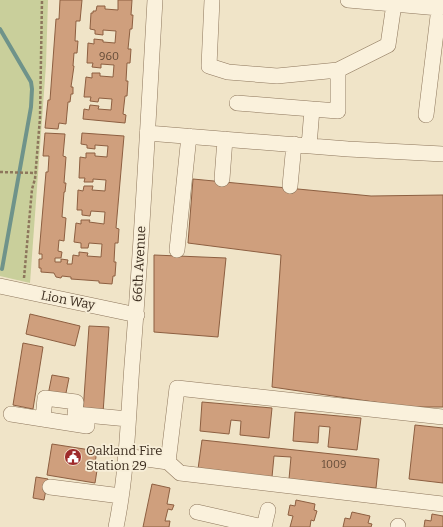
<svg xmlns="http://www.w3.org/2000/svg" width="443" height="527" font-family="Bitter,serif">
	<rect width="100%" height="100%" fill="#f0e4c8"/>
	<path fill="#c9cf9b" d="M0 0H48L46 65 30 283 0 276Z"/>
	<g fill="none" stroke-linecap="round" stroke-linejoin="round">
		<path stroke="#6f938a" stroke-width="4" d="M0 29 31 82 32 89 31 107 2 269"/>
	</g>
	<path fill="#cf9f7d" stroke="#8d5f41" d="M60 0H82L80 21H76L75 41H78L77 53H74L73 66H74L71 87H73V94H71L70 102H68L66 124 59 123 58 129 45 128 48 100H50L56 19H59Z
		M118 0H132L131 15H133L132 29H130L128 49H131L130 63H127L126 81H128L127 96H125L123 114 126 115 125 123 83 119 84 109 89 110 90 105 99 106 98 109 111 110 112 99 99 98 98 102 90 101 91 97H84L86 77 92 78V73H100V76L113 77 114 65 101 64V68L92 67 93 63H87L88 43 94 44V39L103 40V42L115 43 116 31 103 30V35L95 34V30L90 29 91 13H93V11H96L97 6H105V9L118 10Z
		M45 133 65 134 63 156 66 157 64 183H66L65 192H64L62 217 66 218 64 241 59 240 58 251 62 252 61 258H55V262H61V259L68 260 67 264H72L73 255 79 256V252L88 253 87 256 101 257 102 244 89 243 88 248H81V243L74 242 76 223 81 224V220H90L89 222 104 224 105 212 91 211 90 216 82 215V210H77L78 190 83 191 84 186H93L92 190 105 191 106 180 93 179V182H84L85 178H79L80 157 86 158V153H95V156L107 157 108 146 95 145V149L87 148V145L81 144 82 133 124 136 116 228 119 229 118 243H115L114 262H116L115 276H113L112 284 99 283V281L71 279V277L62 276 61 278 56 277 54 273 41 272V268H39V259H42V254H39L46 172H48L49 156H43Z
		M193 179 371 196 443 195V407H408L272 387 281 255 188 243Z
		M154 255 226 258 218 337 154 332Z
		M30 314 80 326 75 346 26 334Z
		M89 326 109 327 103 413 83 412Z
		M23 343 43 347 33 409 13 405Z
		M52 375 69 378 65 398 48 395Z
		M202 402 272 408 269 438 240 435 241 421 231 420 229 434 200 431Z
		M295 412 361 418 357 450 328 447 330 427 319 426 318 443 293 441Z
		M415 425 443 428V483L409 479Z
		M202 440 379 459 376 488 289 479 291 457 274 456 272 477 198 469Z
		M52 444 97 451 95 463 98 464 95 483 47 475Z
		M36 477 48 479 44 500 33 498Z
		M152 484 170 488 167 504 174 505 172 510 168 509 165 521H170L169 527H143Z
		M296 500 315 504 314 510 317 511 314 521 311 520 310 527H290L293 516 288 515 290 505 295 506Z
		M352 512 370 516 368 523 372 524 371 527H343L345 518 350 519Z
		M432 514 443 516V527H424L425 520 431 521Z"/>
	<g fill="none" stroke-linecap="round" stroke-linejoin="round">
		<g stroke="#8d765c" stroke-width="16">
			<path id="minor" d="M212 0 209 66 228 72 277 76 338 70 388 45 394 4
				M348 0 439 8 441 0
				M237 103 312 109
				M426 115 439 8
				M147 133 348 149 443 154
				M309 146 312 109 338 111V70
				M222 179 225 139
				M290 186 294 144
				M177 250 189 136
				M0 286 137 315
				M11 414 87 426
				M43 419 45 398 76 402 75 414 128 419
				M125 456 168 462 180 473 443 504
				M168 462 177 388 443 417
				M50 487 121 496
				M197 512 263 527
				M116 527C127 474 128 419 132 365 142 243 148 122 155 0
				M264 527 268 510
				M398 527V526"/>
		</g>
		<path stroke="#8d765c" stroke-width="2.5" stroke-dasharray="3 2" stroke-linecap="butt" d="M0 172 36 173
			M24 278 32 189 35 179 40 118 42 0"/>
		<use href="#minor" stroke="#faf1dc" stroke-width="15"/>
	</g>
	<defs>
		<g id="civic-disc" transform="scale(0.9)"><circle r="9.5" fill="#9e2a2b" stroke="#f7eed8"/><path d="M-.6-6.5H3V-4.5H.6V-3L4-1V1h2V6H-6V1h2V-1L-.6-3ZM-1.2 2.5V6h2.4V2.5Z" fill="#fff"/></g>
	</defs>
	<g fill-rule="evenodd">
		<use href="#civic-disc" x="73" y="457"/>
	</g>
	<g text-anchor="middle" dominant-baseline="central" stroke-width="3.5" stroke-linejoin="round" paint-order="stroke">
		<g font-size="11" fill="#624a37">
			<text x="109" y="56">960</text>
			<text x="334" y="464">1009</text>
		</g>
		<g font-size="13" fill="#3d2e20" stroke="#f7eed8">
			<text transform="translate(139 264) rotate(-87)">66th Avenue</text>
			<text transform="translate(68 300) rotate(11)">Lion Way</text>
		</g>
		<g font-size="13" fill="#3d2e20" stroke="#f7eed8" text-anchor="start">
			<text x="86" y="450">Oakland Fire<tspan x="86" dy="15">Station 29</tspan></text>
		</g>
	</g>
</svg>
